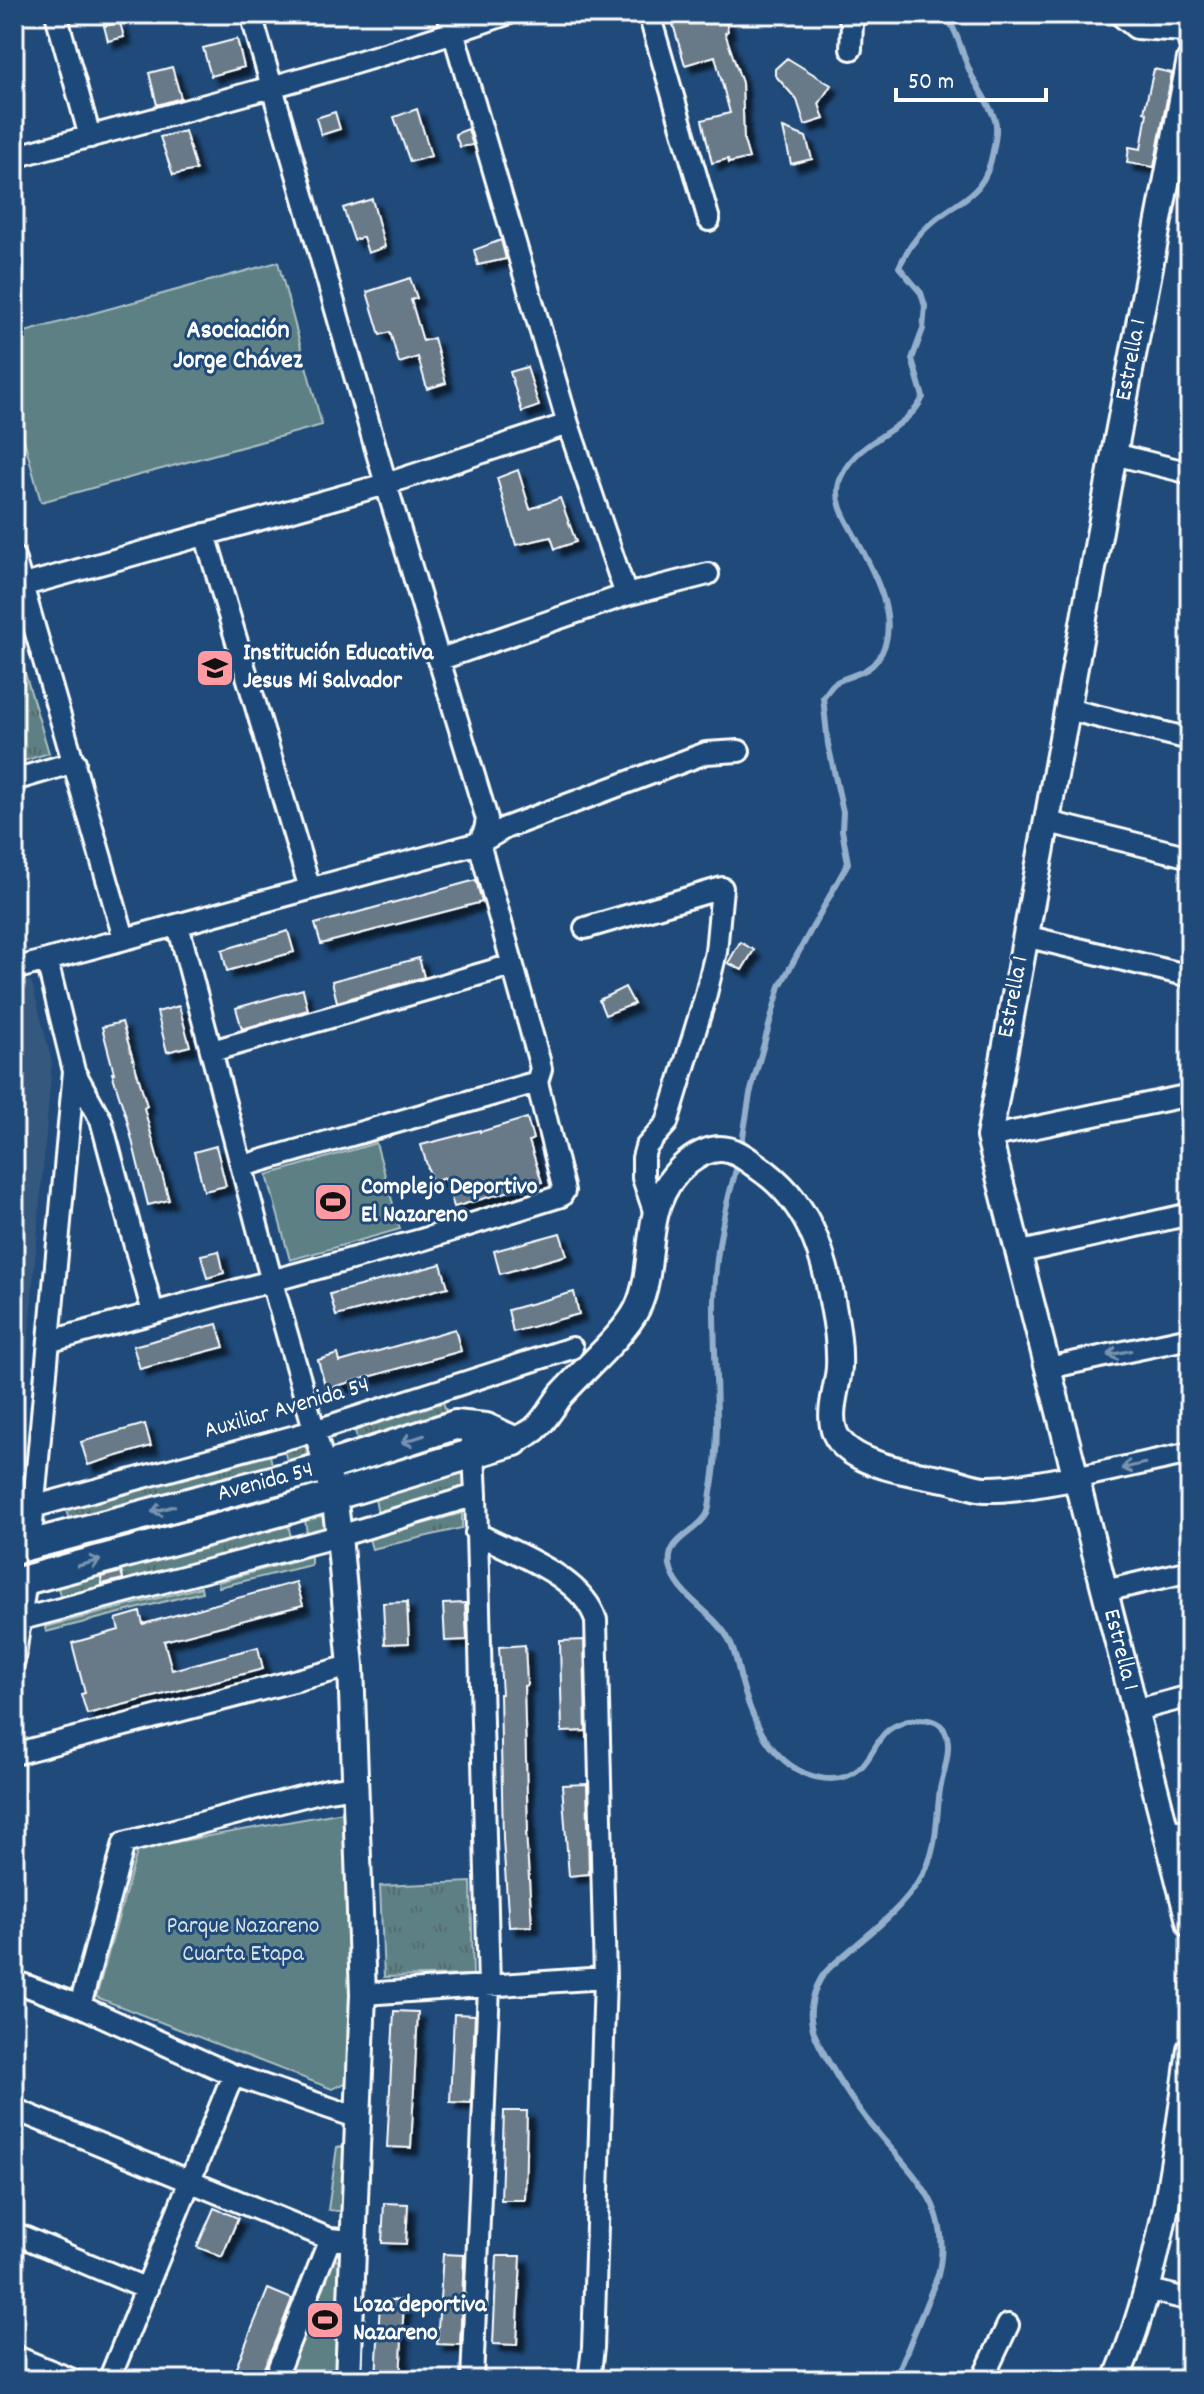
<svg xmlns="http://www.w3.org/2000/svg" width="1204" height="2394" font-family="Dekko,sans-serif">
	<defs>
		<pattern id="grass-tufts" width="24" height="20" patternUnits="userSpaceOnUse" patternTransform="scale(2)"><rect width="24" height="20" fill="#5d8085"/><path d="M3 7l-1-3M5 7V3M7 7l1-3M15 17l-1-3M17 17v-4M19 17l1-3" fill="none" stroke="#55696b"/></pattern>
		<filter id="shadow"><feDropShadow dx="7" dy="7" stdDeviation="2" flood-color="#0009"/></filter>
	</defs>
	<rect width="100%" height="100%" fill="#1f4a7a"/>
	<filter id="ink" filterUnits="userSpaceOnUse"><feTurbulence type="fractalNoise" baseFrequency=".0125" numOctaves="2"/><feDisplacementMap in="SourceGraphic" scale="16" xChannelSelector="R" yChannelSelector="G"/><feConvolveMatrix kernelMatrix="1 2 1 2 8 2 1 2 1" color-interpolation-filters="sRGB"/></filter>
	<g filter="url(#ink)">
		<path fill="#35587e" d="M31 980 52 1062 16 1485 14 1486V985Z"/>
		<path fill="url(#grass-tufts)" stroke="#aec0c2" stroke-width="2" d="M14 636 49 753 14 764Z
			M442 1399 448 1416 358 1445 354 1426Z
			M301 1443 307 1449 306 1458 288 1464 283 1447Z
			M269 1451 273 1468 70 1523 65 1507Z
			M466 1470 468 1483 460 1492 378 1514 374 1494Z
			M272 1490 275 1502 14 1573V1560Z
			M325 1512 327 1525 320 1530 307 1533 304 1514Z
			M462 1513V1528L372 1549 369 1539Z
			M287 1519 291 1538 124 1582 119 1564Z
			M311 1556V1565L219 1587 218 1582Z
			M99 1570 103 1588 61 1599 56 1581Z
			M201 1587 202 1592 46 1632 45 1627Z
			M471 1882 473 1975 384 1977 380 1886Z
			M337 2147H347L345 2212 328 2210Z"/>
		<path fill="#5d8085" stroke="#aec0c2" stroke-width="2" d="M278 262 322 425 41 502 14 403V335Z
			M376 1143 400 1229 290 1260 267 1175Z
			M349 1811 350 2081 332 2089 96 1997 137 1852 142 1848Z
			M334 2259 341 2261 340 2380H284Z"/>
		<g fill="none" stroke-linecap="round" stroke-linejoin="round">
			<path stroke="#93afcb" stroke-width="6" d="M741 1149 750 1094 780 986 848 863 842 830 843 812 828 744 823 697C827 693 831 686 835 683 850 674 866 675 877 660 904 625 874 573 857 540 848 522 834 505 839 483 851 440 907 433 923 397L912 359 923 329 925 306 921 293 899 267C907 251 914 239 927 227 958 197 984 201 993 151 995 142 998 128 995 120 990 105 979 90 972 76 962 56 959 32 944 14
				M739 1160C726 1202 715 1254 714 1299 713 1360 723 1432 711 1492 710 1498 710 1508 707 1514 697 1533 666 1538 670 1565 676 1597 715 1612 729 1640 736 1653 738 1669 742 1683 750 1713 764 1746 790 1765 809 1779 839 1786 859 1769 870 1760 875 1744 885 1733 897 1720 934 1711 945 1731 953 1747 943 1773 940 1789 936 1818 938 1850 922 1876 904 1906 877 1928 850 1950 841 1958 830 1966 823 1975 814 1989 808 2009 812 2025 814 2037 821 2048 827 2059 842 2087 861 2114 882 2138 920 2182 953 2211 938 2275L895 2380"/>
		</g>
		<path fill="#677987" stroke="#fff" stroke-width="2" filter="url(#shadow)" d="M670 14H724L728 31 725 33 742 83 744 141 749 158 729 163 728 159 712 163 702 120 730 113 715 56 685 65Z
			M120 23 124 37 108 41 104 26Z
			M237 39 244 67 211 76 203 48Z
			M787 58 831 85 819 104 824 119 805 125 797 100 775 75V69Z
			M172 67 181 98 157 105 149 73Z
			M1154 69 1172 73 1154 167 1127 163 1129 147 1141 149 1147 113 1144 112Z
			M417 109 431 156 410 162 394 117Z
			M335 112 340 129 321 135 316 118Z
			M783 128 806 137 812 159 791 164Z
			M468 129 473 145 460 147 455 134Z
			M185 131 196 170 173 175 160 137Z
			M372 199 385 247 368 253 363 237 354 240 343 208Z
			M501 240 506 259 478 265 474 250Z
			M410 278 417 298 411 300 423 341 434 338 446 383 427 389 418 357 399 363 390 332 380 335 367 292Z
			M527 367 539 406 522 412 510 372Z
			M518 470 530 509 560 498 576 542 555 549 551 537 516 545 497 478Z
			M476 880 482 902 321 944 315 924Z
			M288 931 294 952 227 971 222 950Z
			M740 942 754 950 742 970 728 963Z
			M419 958 424 977 337 1002 332 981Z
			M625 987 634 1004 605 1015 599 1000Z
			M303 989 308 1010 242 1029 236 1008Z
			M179 1006 190 1046 167 1052 157 1012Z
			M122 1022 147 1106 144 1108 169 1200 148 1205 127 1120 112 1073H114L102 1027Z
			M527 1118 533 1139 529 1141 542 1182 454 1207 445 1178 432 1182 421 1145 480 1130V1132Z
			M216 1146 226 1186 204 1191 194 1152Z
			M560 1233 567 1255 500 1274 494 1251Z
			M219 1251 224 1273 207 1278 201 1255Z
			M441 1264 448 1287 336 1316 330 1294Z
			M574 1292 579 1314 513 1332 508 1310Z
			M217 1324 224 1347 140 1369 133 1346Z
			M455 1329 461 1351 326 1389 318 1360 338 1354 340 1362Z
			M145 1424 151 1446 88 1465 81 1442Z
			M121 1572 123 1579 102 1584 101 1577Z
			M296 1582 303 1605 164 1641 172 1670 258 1647 263 1669 87 1714 81 1694 85 1693 72 1643 119 1630 116 1619 140 1612 143 1624Z
			M407 1602 409 1643 385 1644 383 1603Z
			M465 1603 467 1640 445 1641 443 1604Z
			M584 1640 586 1731 562 1732 560 1641Z
			M525 1645 527 1685 524 1686 528 1832H526L532 1926 509 1927 503 1839 500 1694H502L499 1647Z
			M587 1784 589 1874 569 1876 562 1785Z
			M394 2011 418 2012 411 2148 387 2147Z
			M454 2014 475 2015 471 2103 450 2102Z
			M504 2111H527L525 2200H501Z
			M384 2203 408 2204 406 2244 382 2243Z
			M214 2208 238 2218 222 2257 197 2247Z
			M443 2254 464 2255 460 2345 437 2344Z
			M497 2256H521L517 2345 493 2344Z
			M268 2289 292 2299 280 2330 259 2380H231Z
			M380 2300H404L400 2380H376Z"/>
		<g fill="none" stroke-linecap="round" stroke-linejoin="round">
			<g stroke="#fff" stroke-width="26">
				<path id="minor" d="M56 14 90 137
					M448 14 568 424 626 595
					M649 14 709 220
					M848 14 852 23 851 49
					M1119 14 1136 28 1186 31
					M1182 14 1190 45
					M14 157C179 112 346 70 507 14
					M1114 454 1190 473
					M205 534 310 889
					M14 557 124 938
					M14 588 386 484 568 424
					M438 660 626 595 708 574
					M1067 709 1190 739
					M14 780 75 762
					M1048 822 1190 857
					M178 925 272 1282 325 1467
					M585 928 722 888 716 952 705 998 667 1123 646 1147 643 1158V1178L655 1214
					M1025 936 1190 976
					M14 969 479 843 505 828 706 753 739 751
					M212 1051 512 965
					M74 1071 101 1120 153 1313
					M989 1137 1190 1095
					M243 1166 537 1082
					M1017 1253 1190 1214
					M51 1341 421 1240 561 1196 564 1191 537 1082 541 1069 539 1060 479 843 485 830 487 819 386 484 251 14
					M1048 1368 1190 1338
					M471 1441 474 1452 476 1495 489 1987 472 2380
					M1075 1478 1190 1453
					M14 1512 314 1431 572 1348
					M476 1533C515 1554 582 1576 596 1620L605 1978 593 2348 589 2380
					M30 1545 74 1071 47 961
					M1105 1591 1190 1571
					M14 1621 339 1536 476 1495
					M14 1661 26 1580
					M1137 1710 1190 1696
					M14 1754 351 1666
					M1165 1830 1190 1832
					M14 1981 80 2006 233 2075 359 2118
					M363 1994 605 1978
					M80 2006 124 1843 327 1790 357 1786
					M14 2109 330 2239 353 2241
					M14 2233 147 2289
					M1146 2289 1190 2300
					M14 2356 73 2380
					M109 2380 233 2075
					M274 2380 330 2239
					M982 2380 1008 2325"/>
			</g>
			<g stroke="#fff" stroke-width="30">
				<g id="tertiary">
					<path id="s1" d="M1190 59 1114 454 989 1137 1190 1925"/>
					<path d="M514 1441C521 1437 529 1434 535 1429 545 1420 553 1406 561 1395 582 1371 624 1335 637 1309 660 1261 637 1204 687 1163 696 1156 709 1149 720 1149 735 1149 747 1159 758 1167 807 1200 824 1251 833 1306 837 1326 840 1347 839 1367 838 1387 827 1413 835 1433 849 1466 915 1473 944 1479 957 1481 971 1488 985 1489 1014 1490 1046 1482 1075 1478"/>
					<path d="M325 1467 334 1495 339 1536 351 1666 363 1994 348 2380"/>
					<path d="M1116 2380C1160 2275 1175 2161 1190 2049"/>
				</g>
			</g>
			<g stroke="#fff" stroke-width="34">
				<g id="secondary">
					<path id="s2" d="M14 1549 325 1467 455 1425 486 1428 514 1441"/>
					<path d="M14 1583 289 1509 514 1441"/>
				</g>
			</g>
			<use href="#minor" stroke="#1f4a7a" stroke-width="20"/>
			<use href="#tertiary" stroke="#1f4a7a" stroke-width="24"/>
			<use href="#secondary" stroke="#1f4a7a" stroke-width="28"/>
		</g>
		<defs><path id="oneway-shaft" d="M-6 0H5M1.5-3L5.5 0L1.5 3" fill="none" stroke-width="1.6" stroke-linecap="round" stroke-linejoin="round" transform="scale(2)"/></defs>
		<g stroke="#7992af">
			<use href="#oneway-shaft" transform="translate(1119 1353) rotate(168)"/>
			<use href="#oneway-shaft" transform="translate(413 1439) rotate(162)"/>
			<use href="#oneway-shaft" transform="translate(1133 1466) rotate(167)"/>
			<use href="#oneway-shaft" transform="translate(163 1509) rotate(165)"/>
			<use href="#oneway-shaft" transform="translate(89 1563) rotate(-15)"/>
		</g>
	</g>
	<defs>
		<g id="school-square" transform="scale(2)"><rect x="-9" y="-9" width="18" height="18" rx="4" fill="#ff9aa2" stroke="#1f4a7a"/><path d="M0-5L7-2L0 1L-7-2ZM-4 1L0 2.5L4 1V4Q0 6-4 4Z" fill="#111"/></g>
		<g id="stadium-square" transform="scale(2)"><rect x="-9" y="-9" width="18" height="18" rx="4" fill="#ff9aa2" stroke="#1f4a7a"/><path d="M0-5a6.5 5 0 1 0 0 10a6.5 5 0 1 0 0-10ZM-3.5-1.8h7v3.6h-7Z" fill="#111"/></g>
	</defs>
	<g fill-rule="evenodd">
		<use href="#school-square" x="215" y="668"/>
		<use href="#stadium-square" x="333" y="1202"/>
		<use href="#stadium-square" x="325" y="2320"/>
	</g>
	<g text-anchor="middle" dominant-baseline="central" stroke-width="6" stroke-linejoin="round" paint-order="stroke">
		<g font-size="24" fill="#fff" stroke="#1f4a7a">
			<text transform="translate(1132 360) rotate(-79)">Estrella 1</text>
			<text transform="translate(1014 997) rotate(-79)">Estrella 1</text>
			<text transform="translate(287 1409) rotate(-16)">Auxiliar Avenida 54</text>
			<text stroke="none"><textPath href="#s2" startOffset="260">Avenida 54</textPath></text>
			<text stroke="none"><textPath href="#s1" startOffset="1626">Estrella 1</textPath></text>
		</g>
		<g font-size="24" font-weight="bold" fill="#fff" stroke="#1f4a7a" text-anchor="start">
			<text x="243" y="654">Institución Educativa<tspan x="243" dy="28">Jesus Mi Salvador</tspan></text>
			<text x="361" y="1188">Complejo Deportivo<tspan x="361" dy="28">El Nazareno</tspan></text>
			<text x="353" y="2306">Loza deportiva<tspan x="353" dy="28">Nazareno</tspan></text>
		</g>
		<g font-size="24" fill="#d6dfe0" stroke="#1f4a7a">
			<text x="243" y="1927">Parque Nazareno<tspan x="243" dy="28">Cuarta Etapa</tspan></text>
		</g>
		<g font-size="26" font-weight="bold" fill="#fff" stroke="#1f4a7a">
			<text x="238" y="331">Asociación<tspan x="238" dy="30">Jorge Chávez</tspan></text>
		</g>
	</g>
	<rect width="1204" height="2394" fill="none" stroke="#1f4a7a" stroke-width="48"/>
	<rect x="24" y="24" width="1156" height="2346" fill="none" stroke="#fff" stroke-width="3" filter="url(#ink)"/>
	<path d="M896 88v12h150v-12" fill="none" stroke="#ffffff" stroke-width="4"/>
	<text x="908" y="88" font-size="24" fill="#ffffff" stroke="#1f4a7a" stroke-width="6" paint-order="stroke">50 m</text>
</svg>
